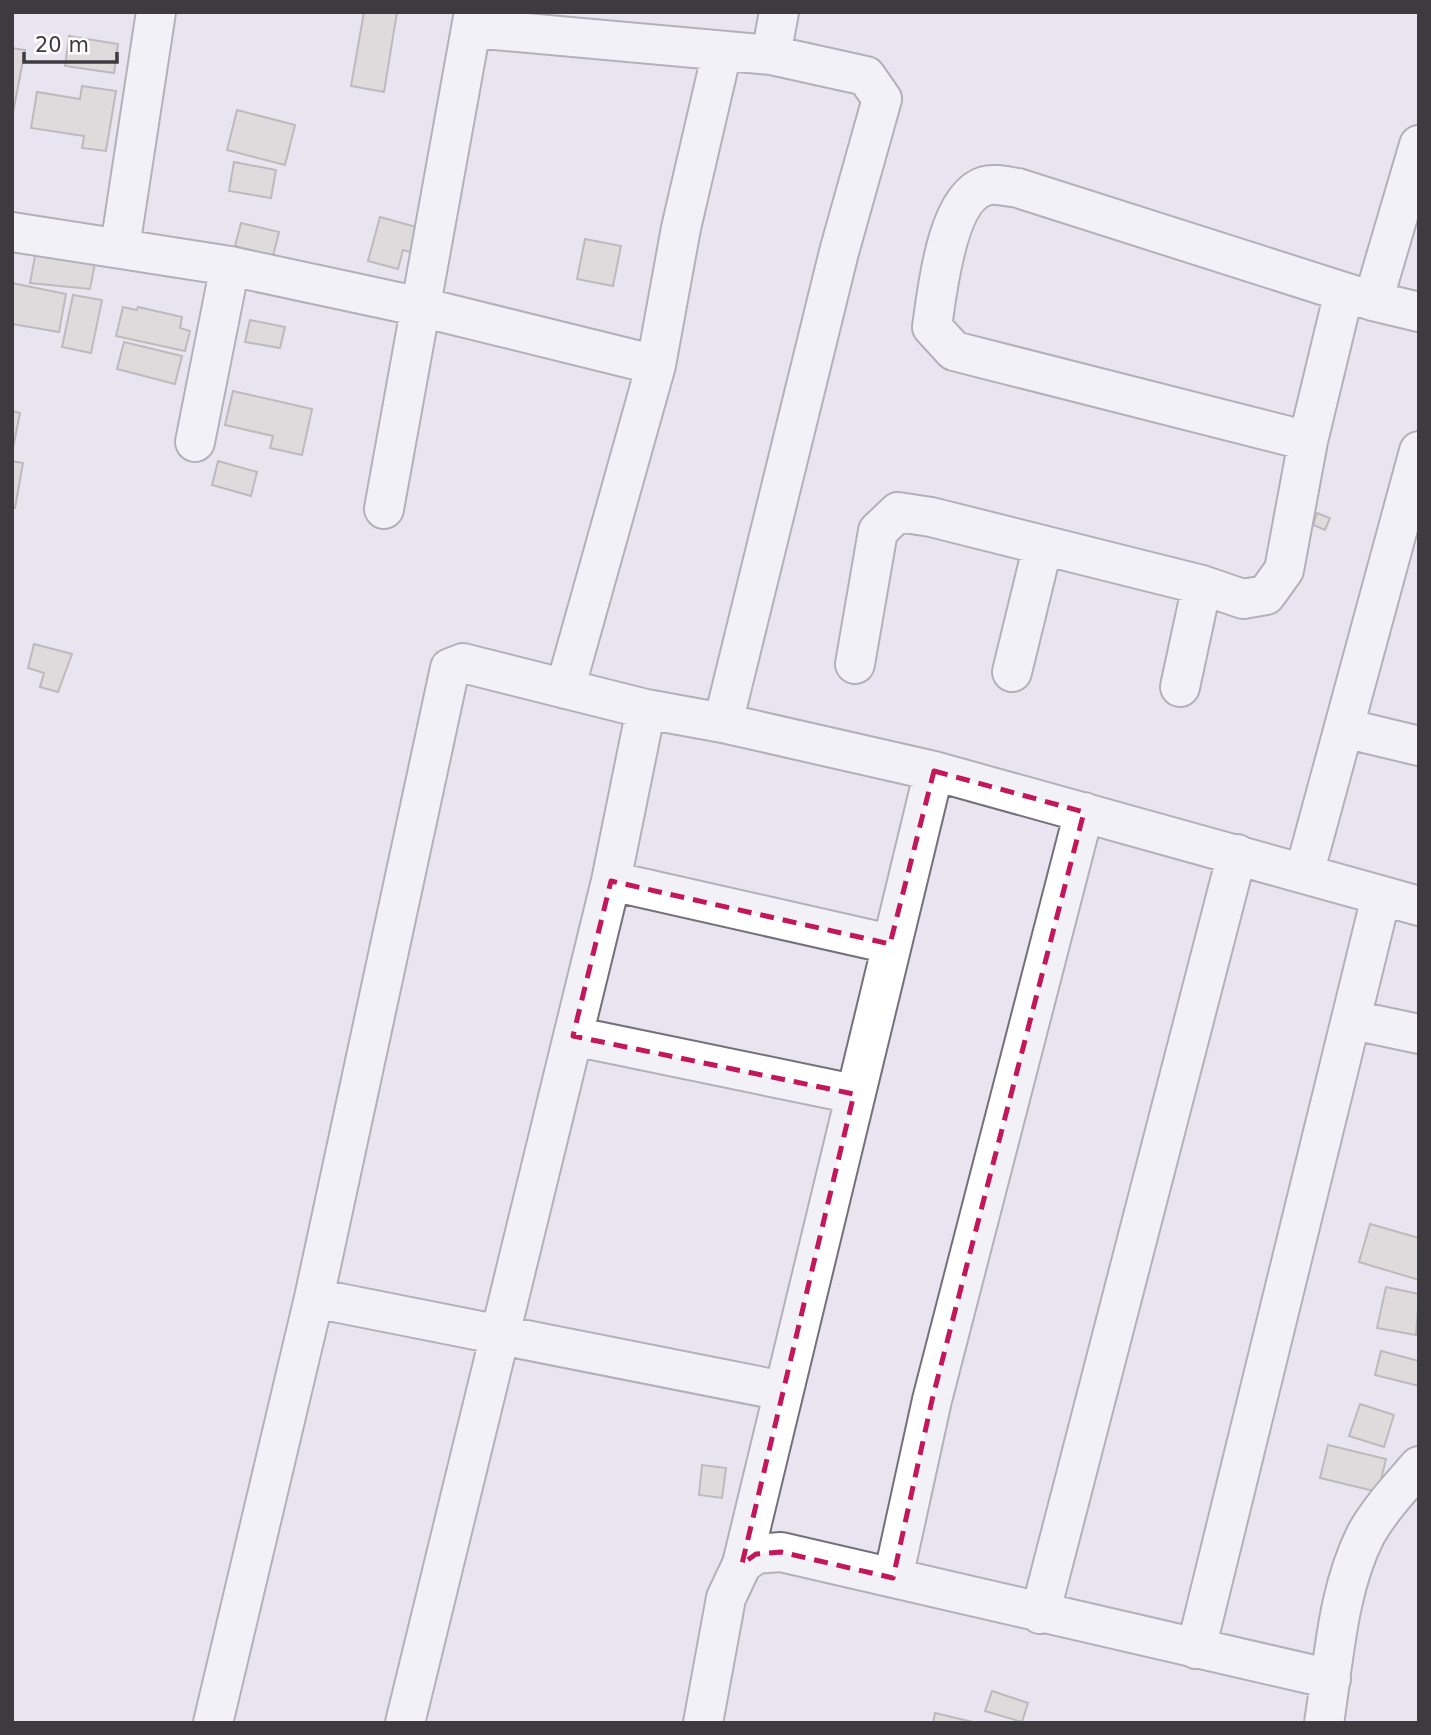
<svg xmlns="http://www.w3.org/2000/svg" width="1431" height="1735" font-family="'DejaVu Sans',sans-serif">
	<rect width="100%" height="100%" fill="#e8e5f1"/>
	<path fill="#d6cdc4" stroke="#8c847b" stroke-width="2" d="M364 12H397L384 92 351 86Z
		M69 36 118 44 114 73 65 66Z
		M12 48 25 50 12 118Z
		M82 86 116 91 106 151 82 148 84 136 31 128 37 92 80 99Z
		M237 110 295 125 285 165 227 150Z
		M234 162 276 170 271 198 229 191Z
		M380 217 420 228 414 253 403 250 398 269 368 261Z
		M241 223 279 232 273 256 235 246Z
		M585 239 621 246 613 286 577 279Z
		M98 247 90 289 30 283 36 251Z
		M12 283 66 294 59 332 12 324Z
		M73 295 102 300 91 353 62 347Z
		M123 307 137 310 138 307 182 317 180 328 190 331 185 351 116 336Z
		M250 320 285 327 280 348 245 342Z
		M124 342 182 356 175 384 117 369Z
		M233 391 312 409 302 455 270 448 273 436 225 425Z
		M12 411 20 413 13 448 12 447Z
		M12 461 23 463 15 508H12Z
		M218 461 257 472 251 496 212 485Z
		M1317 513 1330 518 1325 530 1313 525Z
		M34 644 72 654 58 692 40 687 44 673 28 668Z
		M1370 1224 1419 1238V1280L1359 1262Z
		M1386 1287 1419 1294 1416 1335 1377 1328Z
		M1381 1351 1419 1361V1386L1375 1375Z
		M1360 1404 1394 1415 1384 1447 1349 1436Z
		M1328 1445 1386 1459 1378 1492 1320 1478Z
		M702 1465 726 1468 722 1498 699 1495Z
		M992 1691 1028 1703 1022 1722 985 1711Z
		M935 1713 977 1723H933Z"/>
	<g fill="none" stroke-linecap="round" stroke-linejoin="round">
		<g stroke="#73707a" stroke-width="42">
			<path id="minor" d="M472 28 771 55 866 76 882 99 839 252 723 723
				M771 55 779 12
				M1419 145 1373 301 1419 312
				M12 232 230 266 421 307 656 365
				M120 247 156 12
				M1344 292 1308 441 954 351 932 327C937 293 946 198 985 186 994 183 1009 187 1018 188L1344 292 1373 301
				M195 442 230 266
				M384 509 474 12
				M855 664 878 531 898 512 931 517 1202 585 1243 599 1266 595 1284 570 1308 441
				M1012 672 1043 545
				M1180 687 1202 585
				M565 689 656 365 681 228 722 52
				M1344 728 1419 746
				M1304 874 1419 451
				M611 881 890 944
				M1353 1020 1419 1034
				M573 1036 854 1094
				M314 1298 783 1391
				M742 1564 756 1554 781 1552 1331 1679
				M893 1578 932 1400 1084 812
				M1040 1614 1237 854
				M1196 1649 1381 897
				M213 1723 314 1298 450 668 463 663 646 709 723 723 934 771 1419 906
				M405 1723 611 881 646 709
				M703 1723 726 1598 742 1564 934 771
				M1324 1723C1334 1661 1337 1591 1366 1534 1380 1509 1400 1488 1419 1466"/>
		</g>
		<use href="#minor" stroke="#fff" stroke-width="38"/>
	</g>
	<path d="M0 0H1431V1735H0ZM934 771 1084 812 932 1400 893 1578 781 1552 756 1554 742 1564 854 1094 573 1036 611 881 890 944Z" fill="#e8e5f1" fill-opacity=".55" fill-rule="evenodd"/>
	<path fill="none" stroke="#c2185b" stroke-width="5" stroke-dasharray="14 9" stroke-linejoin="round" d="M934 771 1084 812 932 1400 893 1578 781 1552 756 1554 742 1564 854 1094 573 1036 611 881 890 944Z"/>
	<rect width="1431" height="1735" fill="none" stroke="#3d3b40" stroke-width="28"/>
	<path d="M24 52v10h93v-10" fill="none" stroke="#3d3b40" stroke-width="3.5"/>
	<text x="35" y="52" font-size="21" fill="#3d3b40" stroke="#ffffff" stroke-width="5" paint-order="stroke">20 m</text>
</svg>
